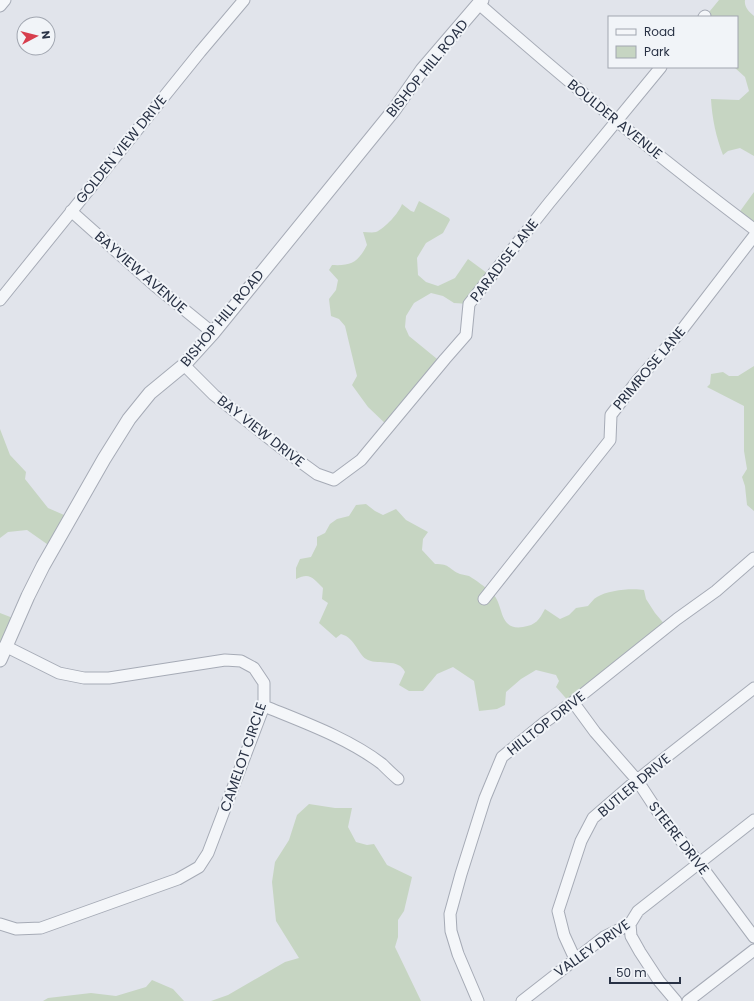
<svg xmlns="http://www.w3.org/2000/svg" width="754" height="1001" font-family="Poppins,sans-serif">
	<rect width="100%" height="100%" fill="#e1e4eb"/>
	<path fill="#c6d5c2" d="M719 0H745C744 7 749 12 754 16V156L740 148 728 151 723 155C716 137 712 118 711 99L739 100 749 91 745 77 734 67H737V17H705Z
		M754 192V228L738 214Z
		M419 201 449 218 450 220 443 233 426 243 417 258 418 275 426 282 438 286 455 278 468 259 491 276 469 304 454 303 443 296 431 293 414 303 406 316 405 327 409 336 442 363 389 427 368 407 352 385 357 376 345 326 339 319 331 316 329 299 336 290 338 280 329 270 332 265C352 266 358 262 367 245L363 232C367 232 372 233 376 232 385 228 399 213 402 204L411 211 414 212Z
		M754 366V511L747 505 745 486 742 477 747 469 744 451V406L707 387 710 384 711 374 723 372 729 376H738Z
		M0 429 10 455 26 472 25 479 48 508 71 518 54 549 27 530 8 532 0 538Z
		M366 504 375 511 383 515 396 509 406 520 428 532 423 539 422 550 435 564C451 564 448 569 460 574 463 575 466 575 469 576 476 580 485 587 491 592 505 603 497 631 523 627 536 625 539 620 545 609L560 619 569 615 576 608 588 606C591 603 593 599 597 597 608 590 632 588 644 590L646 599 655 613 666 626 571 704 556 687 559 681 556 675 536 670 521 679 506 692 505 705 497 709 479 711 474 681 453 667 437 674 423 691H409L399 685 405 672C399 658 379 665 368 660 358 656 356 638 341 634L336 638 319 623 328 603 322 599 323 588C313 578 310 572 296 579V568L300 559 311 557 317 545V537L325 533 330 524 337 519 349 516 356 505Z
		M0 613 18 620 0 663Z
		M309 804 335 808H352L348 827 356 842 367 845 374 844 387 865 412 877 404 911 398 920V937L395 947 421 1001H211L228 995 285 962 299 958 276 921 272 882 275 862 289 840 297 815Z
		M152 980 173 989 184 1001H186H43L48 998 91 993 116 996 146 987Z"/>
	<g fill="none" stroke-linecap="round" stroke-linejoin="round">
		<g stroke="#a6abb6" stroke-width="13">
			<path id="minor" d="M479 4C568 82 659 158 754 229
				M0 6 5 0
				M704 17 705 16
				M71 211 154 285 213 333
				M0 300 200 52 244 0
				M184 365 214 395 280 447 317 474 334 480 361 460 445 359 466 335 469 304 549 203 661 67
				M484 599 610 440 611 415 637 381 681 331 754 236
				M573 702 595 732 637 780 658 812 699 863 754 937
				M264 706C303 722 348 738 382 764 387 769 392 774 398 779
				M0 924 16 929 41 928 178 879 199 867 208 853 264 706V683L254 668 241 661 225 660 109 678H84L59 673 5 646
				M630 924 631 936 640 952 659 981 676 1001
				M575 959 564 935 558 911 581 841 593 818 637 780 754 688
				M478 1001 458 954 451 931 450 914 461 874 485 798 502 757 545 722 573 702 677 619 716 591 754 558
				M522 1001 604 937 630 924 638 911 754 820
				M688 1001 754 950"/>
		</g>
		<g stroke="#a6abb6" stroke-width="15">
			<path id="tertiary" d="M0 660 28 596 43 566 104 459 129 419 150 393 184 365 213 333 394 110 422 70 482 0"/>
		</g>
		<use href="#minor" stroke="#f4f6f9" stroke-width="11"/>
		<use href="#tertiary" stroke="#f4f6f9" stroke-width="13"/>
	</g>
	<g text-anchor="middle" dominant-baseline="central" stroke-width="4" stroke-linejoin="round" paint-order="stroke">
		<g font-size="14" fill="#283144" stroke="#f1f4f8">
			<text transform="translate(427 68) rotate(-51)">BISHOP HILL ROAD</text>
			<text transform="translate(615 119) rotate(39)">BOULDER AVENUE</text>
			<text transform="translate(121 149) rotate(-51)">GOLDEN VIEW DRIVE</text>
			<text transform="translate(504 260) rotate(-52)">PARADISE LANE</text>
			<text transform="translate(141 272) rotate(41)">BAYVIEW AVENUE</text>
			<text transform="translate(222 318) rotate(-50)">BISHOP HILL ROAD</text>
			<text transform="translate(649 368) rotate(-50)">PRIMROSE LANE</text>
			<text transform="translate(261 431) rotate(38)">BAY VIEW DRIVE</text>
			<text transform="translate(546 723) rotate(-38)">HILLTOP DRIVE</text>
			<text transform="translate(243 757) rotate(-71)">CAMELOT CIRCLE</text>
			<text transform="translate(634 785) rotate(-40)">BUTLER DRIVE</text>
			<text transform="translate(679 838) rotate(52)">STEERE DRIVE</text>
			<text transform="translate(592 948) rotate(-35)">VALLEY DRIVE</text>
		</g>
	</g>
	<rect x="608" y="16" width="130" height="52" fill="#f1f4f8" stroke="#a1a6b0"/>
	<rect x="616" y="29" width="20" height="6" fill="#f4f6f9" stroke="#a1a6b0"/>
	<text x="644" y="36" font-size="12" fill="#283144">Road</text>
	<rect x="616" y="46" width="20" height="12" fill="#c6d5c2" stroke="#a1a6b0"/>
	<text x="644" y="56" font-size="12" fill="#283144">Park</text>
	<g transform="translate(36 36) rotate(83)"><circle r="19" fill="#f1f4f8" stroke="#a1a6b0"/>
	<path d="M0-3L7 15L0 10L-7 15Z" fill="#d73e4d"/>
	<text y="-6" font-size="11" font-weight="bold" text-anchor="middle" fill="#283144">N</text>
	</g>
	<path d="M610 977v6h70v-6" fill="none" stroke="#283144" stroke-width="2"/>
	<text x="616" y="977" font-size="12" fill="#283144" stroke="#f1f4f8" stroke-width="3" paint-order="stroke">50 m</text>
</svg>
